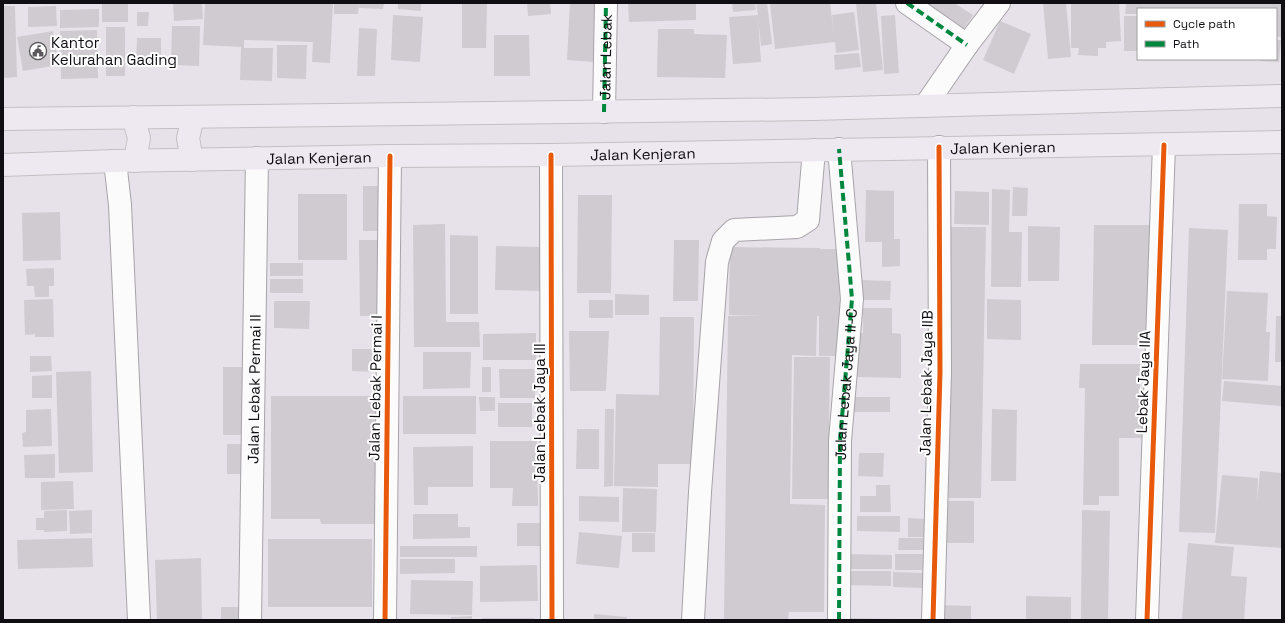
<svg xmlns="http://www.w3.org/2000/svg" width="1285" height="623" font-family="'Space Grotesk',sans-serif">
	<rect width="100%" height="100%" fill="#e7e2e9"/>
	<path fill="#cfcbd1" d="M102 3H128V22H102Z
		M173 3H202L203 19 174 21Z
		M205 3H333L330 63 312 62 313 42 244 40V48H273L272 81 240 80 241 47 203 45Z
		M334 3H359L358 14H334Z
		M359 3H384L383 9 359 8Z
		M398 3H421V11L398 9Z
		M462 3H487L486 48H462Z
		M527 3H550L551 14 528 16Z
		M570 3H599L595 62 567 60Z
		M628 3H696V20L629 22Z
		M732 3H755L756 10 733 12Z
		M756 3H767L772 44 761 46 758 18 761 62 733 64 729 17 758 15Z
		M770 3H830L834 34 832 15 854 12 859 50 836 53 835 42 775 49Z
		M856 3H876L883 70 863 72Z
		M924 3H954L973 15 958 38Z
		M1043 3H1066L1071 57 1048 59Z
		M1071 3H1119L1121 41 1106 42V48H1098V56L1078 55 1079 48H1071Z
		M1126 3H1282L1281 37H1276V9H1138V14H1125Z
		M3 6H15L17 77 3 78Z
		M56 6 57 26 28 27V7Z
		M99 9V27L60 28V10Z
		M137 12H149L148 26H137Z
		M393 15 423 17 420 62 391 60Z
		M895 15 899 73 884 74 881 16Z
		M1124 16H1138V51H1124Z
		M1000 21 1031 34 1014 74 983 60Z
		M172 26H200L199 66 171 65Z
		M106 27H125V76H106Z
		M359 28 377 29 375 76H357Z
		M658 29H694V46V34L727 35 725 78 657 77Z
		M97 30 98 78 61 79 60 31Z
		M53 31 59 65 23 71 17 37Z
		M494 35H529L530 76H494Z
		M137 38H161V64L136 63Z
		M1276 40H1281L1279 62 1260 61V59H1276Z
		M277 45H307L306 79 277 78Z
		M859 53 861 67 835 70 834 55Z
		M363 186H380V231H363Z
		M1013 187 1028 188 1027 216H1012Z
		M992 189 1010 190 1009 232H1022L1021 287H991Z
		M866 190 894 191V239H900V266L882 267V242H865Z
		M955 191 989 192V225L954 224Z
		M298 194H347V260H298Z
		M578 195H612L611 293H577Z
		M1239 204H1267V216L1277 217 1276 249H1267V260H1238Z
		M60 212 61 260 23 261 22 213Z
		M445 224 446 322H479L480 347H414L413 225Z
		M1094 225H1157L1153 345H1092Z
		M1028 226 1060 227 1059 281H1028Z
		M951 227H986L981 498H947Z
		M1189 228 1228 230 1215 533 1179 532Z
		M450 235 478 236V314H450Z
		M359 240H385L386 316H360Z
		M674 240H699L698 301H673Z
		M496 246 542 247 541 291 495 290Z
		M730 247 820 248V257V249H845L843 356H819V316H817L816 356 792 355 790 504 825 505 824 612H789L788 620H724L728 316 761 315H729Z
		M270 263H303V276H270Z
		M54 268V286H49V297H35L34 286H27L26 269Z
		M270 279H303V293H270Z
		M860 280 891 281 890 300H860Z
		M1227 291 1268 293 1266 332H1270L1268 381 1222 379Z
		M615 294 649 295V315H615Z
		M53 299 54 337H35V334L25 335 24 300Z
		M987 299 1021 300V340L987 339Z
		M589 300H613V318H589Z
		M274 301H310L309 329 274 328Z
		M863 308H892V333L901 334V378L857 377V333H863Z
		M1276 316H1282V362H1275Z
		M660 317H694L693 464H658V487L614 486 616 394 659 395Z
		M569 331H609L606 391H570Z
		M536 333V360H483V334Z
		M352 349H381V372L352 371Z
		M423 352H471L470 388 423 389Z
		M30 356H51L52 371 30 372Z
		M794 357H830L828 499H792Z
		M1080 364H1140V389H1150L1149 438H1119V496H1099V505H1083L1085 388H1079Z
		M223 367H247V435H223Z
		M482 367H491V392H482Z
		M499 369H534L535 398H500Z
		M91 371 93 472 59 473 56 372Z
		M52 375V398H32V376Z
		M1224 381 1282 386V406L1222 401Z
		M271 396H378V524H321L320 519H271Z
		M403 396H476V434H403Z
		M479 397H495V411H480Z
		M845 397H890V412H845Z
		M498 403H532V427H498Z
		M51 409 52 446 23 447 22 433 26 432V410Z
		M605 409H614L613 486 604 487Z
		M992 409 1017 410 1016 481H991Z
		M577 429H599V469H576Z
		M490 441H537L538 506H512L513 488H490Z
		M227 444H243V474H227Z
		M473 446V487H428V505H414L413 447Z
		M859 453H884L883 477 858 476Z
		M55 454V478H25L24 455Z
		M1260 471 1282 473V548L1215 543 1222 475 1258 478 1257 503Z
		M73 481 74 509 41 510V482Z
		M876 485H890L891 512H860V496H876Z
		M623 488 657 489 656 532H622Z
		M579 496 619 497V522L579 521Z
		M947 501H974V543H946Z
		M67 510V531L44 532V530H36V518H44V511Z
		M92 510V533L70 534 69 511Z
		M1082 510 1110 511 1108 620H1081Z
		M413 514H458V527H470V538L413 539Z
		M857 516H900V532L857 531Z
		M908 518 927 519V537H908Z
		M517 523H546V546H517Z
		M579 532 622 536 619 568 576 564Z
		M632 533H655V552H632Z
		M92 538 93 567 18 569 17 540Z
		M899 538H923V550H898Z
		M268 539H372V607H268Z
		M1188 543 1234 547 1231 576 1247 577 1244 620 1182 619Z
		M400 546H477V557H400Z
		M844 554 892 555V569H844Z
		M895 554H926V570H895Z
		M201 558 202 620H157L155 560Z
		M400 559H455V573L400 574Z
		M537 565 538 601 480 602V566Z
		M844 571H891V586L844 585Z
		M893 572 923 573 922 588 893 587Z
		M411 580 473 581 472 615 410 614Z
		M1026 596 1071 597V620H1026Z
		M935 605 971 606V620H935Z
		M221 607H243V620H221Z
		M594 614 627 617V620H594Z
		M472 616V620H451V617Z
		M482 618H535V620H482Z
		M848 618 893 619V620H848Z
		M423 619H439L440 620H423Z"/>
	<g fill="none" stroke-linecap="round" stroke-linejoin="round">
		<g stroke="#a7a3a8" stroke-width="24">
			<g id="minor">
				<path d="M907 3 967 45"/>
				<path d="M925 106 967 45 999 3"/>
				<path id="s1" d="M604 112 606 3"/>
				<path d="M551 155 552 620"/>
				<path d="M115 161 120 205 139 620"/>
				<path id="s2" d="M250 620 257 158"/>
				<path d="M385 620 390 156"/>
				<path d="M693 620 700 492 717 262 723 241 734 230 797 227 808 220 814 150"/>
				<path id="s3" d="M839 620 840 441 852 299 839 149"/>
				<path d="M933 620 940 372 939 147"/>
				<path d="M1147 620 1164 145"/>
			</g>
		</g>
		<g stroke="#c2c0c3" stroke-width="24">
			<g id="major">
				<path d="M133 117 139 138 135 161"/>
				<path d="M3 119 813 109 1282 96"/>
				<path d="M192 160 188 138 193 117"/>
				<path id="s4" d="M3 165 115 161 390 156 551 155 1282 142"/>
			</g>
		</g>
		<use href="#minor" stroke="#fbfbfc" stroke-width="22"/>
		<use href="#major" stroke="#eee9f0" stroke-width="22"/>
		<path stroke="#00873e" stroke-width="4" stroke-dasharray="8 4" stroke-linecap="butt" d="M907 3 967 45
			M604 112 606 3
			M839 620 840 441 852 299 839 149"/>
		<g stroke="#fff" stroke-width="8">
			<path id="cycleway" d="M551 155 552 620
				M385 620 390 156
				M933 620 940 372 939 147
				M1147 620 1164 145"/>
		</g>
		<use href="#cycleway" stroke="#e8590c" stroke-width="5"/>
	</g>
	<defs>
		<g id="civic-ring" transform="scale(0.9)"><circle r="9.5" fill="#fff" stroke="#5b585d" stroke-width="1.5"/><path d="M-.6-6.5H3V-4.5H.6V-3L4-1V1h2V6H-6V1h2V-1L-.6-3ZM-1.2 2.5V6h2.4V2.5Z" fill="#5b585d"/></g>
	</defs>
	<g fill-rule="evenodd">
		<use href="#civic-ring" x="38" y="51"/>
	</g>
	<g text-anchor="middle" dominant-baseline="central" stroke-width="4" stroke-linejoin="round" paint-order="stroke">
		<g font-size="15" fill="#100e12" stroke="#fff" text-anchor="start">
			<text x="51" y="42">Kantor<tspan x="51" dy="17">Kelurahan Gading</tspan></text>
		</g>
		<g font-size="15" fill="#100e12" stroke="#fff">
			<text stroke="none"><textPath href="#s1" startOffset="55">Jalan Lebak</textPath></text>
			<text stroke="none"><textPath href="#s4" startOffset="1000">Jalan Kenjeran</textPath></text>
			<text stroke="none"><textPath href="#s4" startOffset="640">Jalan Kenjeran</textPath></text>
			<text stroke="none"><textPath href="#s4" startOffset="316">Jalan Kenjeran</textPath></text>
			<text transform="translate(1143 382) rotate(-88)">Lebak Jaya IIA</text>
			<text transform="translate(926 383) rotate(-89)">Jalan Lebak Jaya IIB</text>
			<text stroke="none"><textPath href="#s3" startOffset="236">Jalan Lebak Jaya II-C</textPath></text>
			<text transform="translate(375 388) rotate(-89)">Jalan Lebak Permai I</text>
			<text stroke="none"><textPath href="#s2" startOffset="231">Jalan Lebak Permai II</textPath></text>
			<text transform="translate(539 413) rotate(-90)">Jalan Lebak Jaya III</text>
		</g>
	</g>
	<rect width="1285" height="623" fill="none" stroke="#100e12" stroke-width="8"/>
	<rect x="1137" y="8" width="140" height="52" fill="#ffffff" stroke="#9f9fa0"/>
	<rect x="1145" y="21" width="20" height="6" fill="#e8590c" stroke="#9f9fa0"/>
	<text x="1173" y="28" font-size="12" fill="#100e12">Cycle path</text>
	<rect x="1145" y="41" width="20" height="6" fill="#00873e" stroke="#9f9fa0"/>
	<text x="1173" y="48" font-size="12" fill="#100e12">Path</text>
</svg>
